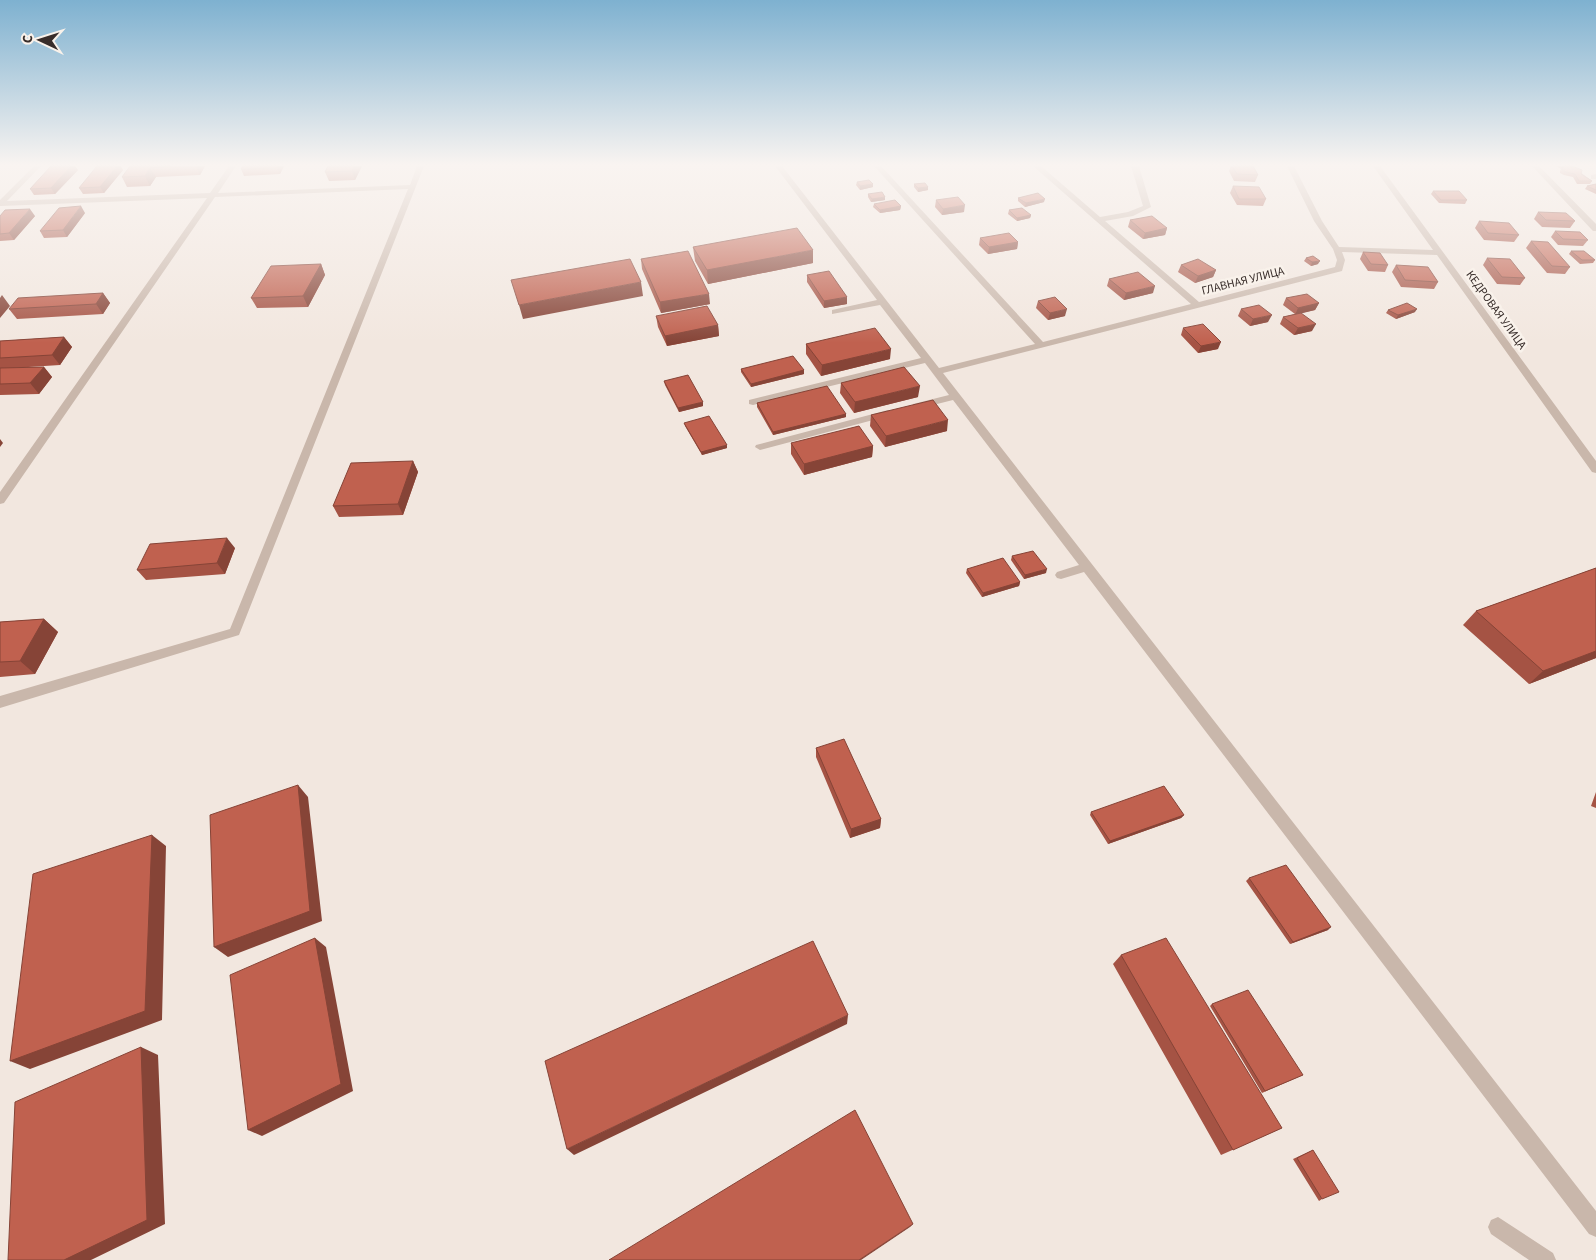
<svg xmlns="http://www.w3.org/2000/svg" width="1596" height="1260" font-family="'Source Sans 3',sans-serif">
	<rect width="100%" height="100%" fill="#f2e7df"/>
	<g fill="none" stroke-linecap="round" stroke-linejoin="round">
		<path fill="#c9b7ab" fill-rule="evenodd" d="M34 166H41L7 201 210 193 229 166H236L218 193 410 185 417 166H424L239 635 0 708V696L230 629 408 189 215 197 4 503 0 504V492L207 198 0 206V200Z
			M775 166H782L939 368 1035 344 874 166H881L1043 342 1191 304 1033 166H1041L1100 217 1128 212 1143 206 1131 166H1139L1151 207 1133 216 1105 221 1199 302 1335 267 1337 260 1333 249 1314 221 1287 166H1294L1322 221 1339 247 1433 250 1373 166H1380L1596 461V473L1592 472 1437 255 1342 252 1345 260 1342 271 943 373 1596 1211V1237L1589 1234 1084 572 1061 579 1057 578 1055 575 1057 572 1079 565 953 400 917 409 913 408V404L949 395 925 363 753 405 749 404V400L921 358 880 305 832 314V310L877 300Z
			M1532 166H1539L1596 224V231H1593Z
			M1596 174V179H1591V175Z
			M888 410 893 413 892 415 760 450 755 447 756 445Z
			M1498 1217 1553 1253 1556 1260H1529L1491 1234 1488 1227 1491 1220Z"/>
	</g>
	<path fill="#a55344" d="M130 166H205L200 175 156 177 150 186 127 187 122 177Z
		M243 166H284L280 174 244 176 241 169Z
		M328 166H362L355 180 329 181 325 172Z
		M1231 166H1253L1258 175 1255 182 1234 181 1229 171Z
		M1556 166H1572L1592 181 1590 184H1577L1573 177 1564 175 1560 173V171L1561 169Z
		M78 170 55 194 34 195 30 189Z
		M123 170 104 193 83 194 79 188Z
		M857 182 873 184V187L860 190 856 185Z
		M914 184 928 187V190L918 192 914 187Z
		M1596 184V194L1585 189 1587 186Z
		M1233 186 1266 199 1263 206 1237 205 1230 193Z
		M1433 191 1467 200 1465 204 1439 203 1431 194Z
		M868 194 885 200 871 202 868 197Z
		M1018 198 1044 202 1025 207 1018 201Z
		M936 200 964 212 942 215 935 207Z
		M874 204 901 206 900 210 880 213 873 207Z
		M1009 210 1031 215 1030 218 1017 221 1008 214Z
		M1538 212 1575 221 1570 228 1542 227 1534 219Z
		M85 213 67 237 44 238 40 231Z
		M0 216H35L14 240 0 241Z
		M1130 220 1167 228 1165 235 1143 239 1128 227Z
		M1479 221 1519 235 1514 242 1484 240 1475 228Z
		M1555 231 1588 240 1583 246 1558 245 1551 237Z
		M980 238 1018 242 1017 249 988 254 979 245Z
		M1531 241 1570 267 1565 274 1547 273 1526 248Z
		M693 247 813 263 708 284 695 261Z
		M1571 251 1595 260 1593 263 1580 264 1569 254Z
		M1363 252 1388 265 1385 272 1368 271 1360 259Z
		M1306 258 1318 264 1311 266 1304 261Z
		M1487 258 1525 278 1520 285 1497 284 1483 265Z
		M641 259 710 304 661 313 642 269Z
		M321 264 325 275 308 307 257 308 251 298Z
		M1181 265 1216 270 1213 277 1195 283 1178 272Z
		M1396 265 1438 282 1434 289 1401 287 1392 272Z
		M807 275 847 304 824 308 807 282Z
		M1109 279 1153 293 1124 300 1107 286Z
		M103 293 110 303 103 314 17 319 9 309Z
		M1286 298 1319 303 1315 310 1301 313 1312 331 1294 335 1280 324 1283 317 1295 314 1283 305Z
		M1038 301 1065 316 1048 320 1036 308Z
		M1241 309 1268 322 1250 326 1238 316Z
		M1388 310 1415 312 1396 319 1386 313Z
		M656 316 718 325 719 336 667 346 658 327Z
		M1183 328 1218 349 1198 353 1181 335Z
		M64 337 72 347 60 365 13 368 44 367 52 377 39 394 0 395V341Z
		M806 344 890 359 821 376 806 354Z
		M741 369 804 370V374L751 387 741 372Z
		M664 381 703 406 679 412 665 385Z
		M841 383 918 397 854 413 840 393Z
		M757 403 846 414V417L773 435 757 407Z
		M871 415 947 431 885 447 870 426Z
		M684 423 727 448 702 455 685 426Z
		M791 443 873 446 872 457 804 475 791 454Z
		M413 461 418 472 403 515 339 517 333 506Z
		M235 548 225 574 146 580 137 570Z
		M1012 556 1046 573 1024 579 1011 560Z
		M1596 568V658L1529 684 1463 625 1476 611Z
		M967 569 1020 582 1019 586 982 597 966 573Z
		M44 619 58 632 35 674 0 677V622Z
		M816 748 881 819 880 828 850 838 816 757Z
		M1596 792V808L1591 806Z
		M1091 812 1184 815 1181 818 1108 844 1090 815Z
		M1249 878 1328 930 1290 944 1246 881Z
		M1121 955 1282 1128 1221 1155 1113 964Z
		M1212 1004 1303 1075 1262 1093 1210 1006Z
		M1313 1150 1322 1199 1319 1201 1293 1159Z"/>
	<path fill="#864437" d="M71 166H75L78 170 55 194 51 188Z
		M117 166H121L123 170 104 193 100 187Z
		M196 166H205L200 175Z
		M278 166H284L280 174 277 168Z
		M354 166H362L355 180 352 171Z
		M150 168 156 177 150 186 145 176Z
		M873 184V187L860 190V186Z
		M928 187V190L918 192V188Z
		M885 197V200L871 202 872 199Z
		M1045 199 1044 202 1025 207 1026 203Z
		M965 205 964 212 942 215 943 209Z
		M81 206 85 213 67 237 63 230Z
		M901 206 900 210 880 213V210Z
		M30 209 35 216 14 240 9 233Z
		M1031 215 1030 218 1017 221V218Z
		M1167 228 1165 235 1143 239 1145 233Z
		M1018 242 1017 249 988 254 989 247Z
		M813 250V263L708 284 707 270Z
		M1320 261 1318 264 1311 266 1312 262Z
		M321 264 325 275 308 307 303 296Z
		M1216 270 1213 277 1195 283 1198 276Z
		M641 282 643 296 523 319 519 305Z
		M1155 286 1153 293 1124 300 1126 293Z
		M103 293 110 303 103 314 96 304Z
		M709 294 710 304 661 313 660 302Z
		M2 295 10 306 0 318V298Z
		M847 297V304L824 308V301Z
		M1319 303 1315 310 1295 315 1298 308Z
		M1067 309 1065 316 1048 320 1050 313Z
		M1417 309 1415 312 1396 319 1398 315Z
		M1272 315 1268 322 1250 326 1253 319Z
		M1316 324 1312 331 1294 335 1298 328Z
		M718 325 719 336 667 346 665 336Z
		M64 337 72 347 60 365 52 355Z
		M1221 342 1218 349 1198 353 1201 346Z
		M891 349 890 359 821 376 822 365Z
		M44 367 52 377 39 394 30 383Z
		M804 370V374L751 387V384Z
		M920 386 918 397 854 413 855 402Z
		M703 402V406L679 412 678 408Z
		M846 414V417L773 435V432Z
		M948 420 947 431 885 447 886 436Z
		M0 439 3 443 0 447Z
		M727 445V448L702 455 701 452Z
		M873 446 872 457 804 475V464Z
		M413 461 418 472 403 515 398 504Z
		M227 538 235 548 225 574 217 563Z
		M1047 569 1046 573 1024 579 1025 575Z
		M1020 582 1019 586 982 597 983 593Z
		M44 619 58 632 35 674 20 661Z
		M1596 651V658L1529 684 1543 671Z
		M298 785 308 797 322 921 228 957 214 947Z
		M1184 815 1181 818 1108 844 1110 841Z
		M881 819 880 828 850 838 851 829Z
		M152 835 166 846 162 1020 30 1069 10 1061Z
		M1331 927 1328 930 1290 944 1293 942Z
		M315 938 326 947 353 1091 262 1136 248 1130Z
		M848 1015 847 1024 574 1155 567 1149Z
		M141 1047 158 1055 165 1224 91 1260H64Z
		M913 1224 910 1227 861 1260H859Z"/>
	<path fill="#c0614f" stroke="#864437" d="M51 166H71L51 188 30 189Z
		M97 166H117L100 187 79 188Z
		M130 166H171L150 168 145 176 122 177Z
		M243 166H278L277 168 241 169Z
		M328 166H354L352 171 325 172Z
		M1232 166H1253L1258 175 1237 174Z
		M1564 166H1572L1582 170 1581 174 1592 181H1579L1575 174 1566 172 1563 170 1562 167Z
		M869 180 873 184 860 186 857 182Z
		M925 183 928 187 918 188 914 184Z
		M1596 184V190L1587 186Z
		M1233 186 1259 187 1266 199H1239Z
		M1433 191H1459L1467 200H1441Z
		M882 192 885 197 872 199 868 194Z
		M1038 193 1045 199 1026 203 1018 198Z
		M958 197 965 205 943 209 936 200Z
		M895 200 901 206 880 210 874 204Z
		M81 206 63 230 40 231 59 208Z
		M1022 208 1031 215 1017 218 1009 210Z
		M30 209 9 233 0 234V216L5 210Z
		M1538 212 1566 213 1575 221 1546 220Z
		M1152 216 1167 228 1145 233 1130 220Z
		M1479 221 1509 223 1519 235 1488 233Z
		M797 228 813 250 707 270 693 247Z
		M1555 231 1580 232 1588 240 1563 239Z
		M1009 233 1018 242 989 247 980 238Z
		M1531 241 1548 242 1570 267 1552 266Z
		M688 251 709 294 660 302 641 259Z
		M1571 251H1584L1595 260H1582Z
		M1363 252 1380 253 1388 265 1371 264Z
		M1313 256 1320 261 1312 262 1306 258Z
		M1487 258 1510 259 1525 278 1502 277Z
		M630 259 641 282 519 305 511 280Z
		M1198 259 1216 270 1198 276 1181 265Z
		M321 264 303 296 251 298 271 266Z
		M1396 265 1428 267 1438 282 1405 280Z
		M829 271 847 297 824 301 807 275Z
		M1138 272 1155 286 1126 293 1109 279Z
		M103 293 96 304 9 309 18 298Z
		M1307 294 1319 303 1298 308 1286 298Z
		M1055 297 1067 309 1050 313 1038 301Z
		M1407 303 1417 309 1398 315 1388 310Z
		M1259 305 1272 315 1253 319 1241 309Z
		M707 306 718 325 665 336 656 316Z
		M1301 313 1316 324 1298 328 1283 317Z
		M1203 324 1221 342 1201 346 1183 328Z
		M875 328 891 349 822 365 806 344Z
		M64 337 52 355 0 358V341Z
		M793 356 804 370 751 384 741 369Z
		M44 367 30 383 0 384V368Z
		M904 367 920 386 855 402 841 383Z
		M688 375 703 402 678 408 664 381Z
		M827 386 846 414 773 432 757 403Z
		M933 400 948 420 886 436 871 415Z
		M709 416 727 445 701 452 684 423Z
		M859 426 873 446 804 464 791 443Z
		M413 461 398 504 333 506 351 463Z
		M227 538 217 563 137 570 150 544Z
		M1033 551 1047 569 1025 575 1012 556Z
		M1003 558 1020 582 983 593 967 569Z
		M1596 568V651L1543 671 1476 611Z
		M44 619 20 661 0 662V622Z
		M844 739 881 819 851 829 816 748Z
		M298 785 310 911 214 947 210 815Z
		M1164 786 1184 815 1110 841 1091 812Z
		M152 835 145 1011 10 1061 33 874Z
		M1286 865 1331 927 1293 942 1249 878Z
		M315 938 341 1084 248 1130 230 975Z
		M1166 938 1282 1128 1233 1150 1121 955Z
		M813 941 848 1015 567 1149 545 1061Z
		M1248 990 1303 1075 1265 1091 1212 1004Z
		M141 1047 147 1220 64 1260H8L15 1102Z
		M855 1110 913 1224 859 1260H609Z
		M1313 1150 1339 1192 1322 1199 1297 1158Z"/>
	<linearGradient id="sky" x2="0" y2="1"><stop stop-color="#7eb1d0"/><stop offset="0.48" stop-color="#f9f4f1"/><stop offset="1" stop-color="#f9f4f1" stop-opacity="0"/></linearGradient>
	<rect width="1596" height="343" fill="url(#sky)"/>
	<g text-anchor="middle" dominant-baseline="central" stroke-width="5" stroke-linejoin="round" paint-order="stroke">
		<g font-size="12" fill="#382d2a" stroke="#f9f2eb">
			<text transform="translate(1243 281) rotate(-14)">ГЛАВНАЯ УЛИЦА</text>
			<text transform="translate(1496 310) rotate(54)">КЕДРОВАЯ УЛИЦА</text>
		</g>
	</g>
	<g transform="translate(40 40) rotate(274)" stroke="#f9f2eb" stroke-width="4" paint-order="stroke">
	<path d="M0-4L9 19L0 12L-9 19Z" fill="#382d2a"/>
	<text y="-8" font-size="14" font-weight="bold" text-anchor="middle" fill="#382d2a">С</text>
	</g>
</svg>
